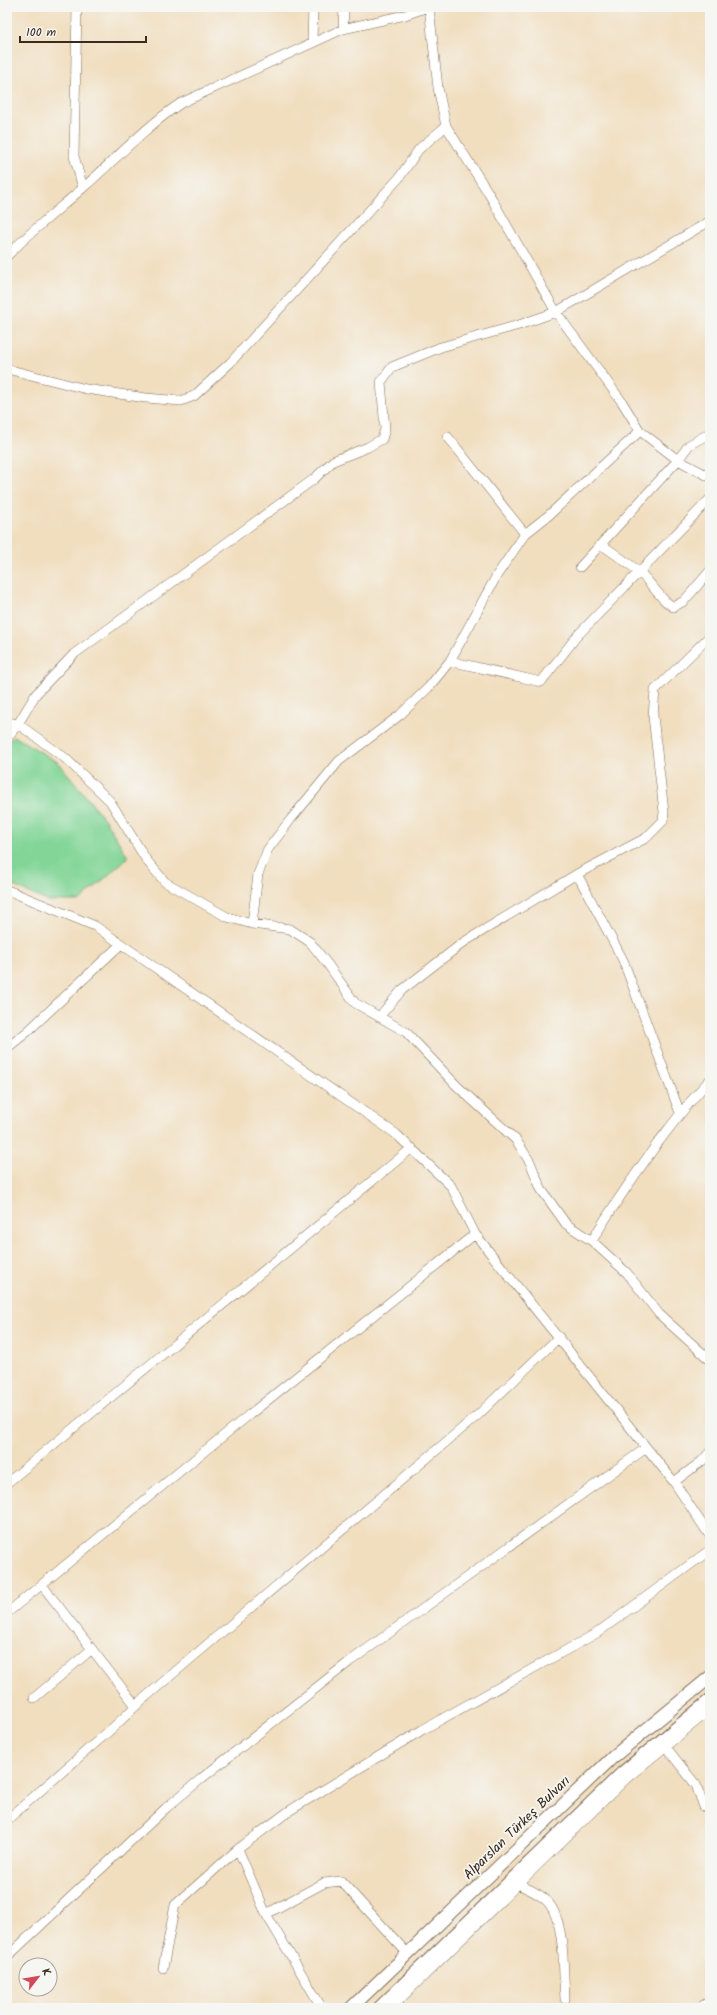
<svg xmlns="http://www.w3.org/2000/svg" width="717" height="2015" font-family="Kalam,sans-serif">
	<rect width="100%" height="100%" fill="#f6f6f2"/>
	<filter id="ink" filterUnits="userSpaceOnUse"><feTurbulence type="fractalNoise" baseFrequency=".025" numOctaves="2"/><feDisplacementMap in="SourceGraphic" scale="8" xChannelSelector="R" yChannelSelector="G"/><feConvolveMatrix kernelMatrix="1 2 1 2 8 2 1 2 1" color-interpolation-filters="sRGB"/></filter>
	<filter id="wash" filterUnits="userSpaceOnUse"><feTurbulence type="fractalNoise" baseFrequency=".012" numOctaves="4" result="noise"/><feDisplacementMap in="SourceGraphic" scale="16" xChannelSelector="R" yChannelSelector="G"/><feGaussianBlur stdDeviation="0.9" result="paint"/><feColorMatrix in="noise" values="0 0 0 0 0 0 0 0 0 0 0 0 0 0 0 0 0 1.4 0 .05"/><feComposite in="paint" operator="in"/></filter>
	<g filter="url(#wash)">
		<rect width="100%" height="100%" fill="#f1debf"/>
		<path fill="#82d597" stroke="#5e805a" d="M14 736 59 763 105 820 128 857 80 901H47L7 883V744Z"/>
	</g>
	<g filter="url(#ink)">
		<g fill="none" stroke-linecap="round" stroke-linejoin="round">
			<g stroke="#7b6956" stroke-width="10">
				<path id="minor" d="M77 7 74 156 83 188
					M429 7 438 88 446 126 489 194 556 312 622 402 640 431 678 460 710 477
					M343 29 344 7
					M312 42 313 7
					M7 256C31 231 58 210 84 187 116 159 145 127 181 103L343 29 405 15 428 7
					M7 369 86 389 146 398 181 401 194 396 230 363 399 178 419 149 446 126
					M448 437 525 534
					M601 544 640 572 664 600 673 607 684 601 710 571
					M580 567 678 460 689 445 710 433
					M450 661 541 682 577 636 710 499
					M7 722 18 724 65 758 110 801 147 861 165 882 227 917 252 924 290 929 310 942 329 966 355 1003 406 1032 457 1086 516 1140 530 1162 541 1189 566 1224 592 1241 627 1273 659 1314 710 1360
					M7 738 18 724 36 694 74 654 314 479 333 461 368 447 382 439 385 429 381 382 392 367 441 347 519 325 556 312 710 221
					M577 874 623 960 680 1113
					M7 890 95 926 396 1134 451 1186 475 1234 674 1482 710 1536
					M252 924 258 874 268 849 291 819 339 761 400 715 428 688 450 661 497 575 525 534 549 515 640 431
					M379 1017 402 990 464 942 577 874 646 838 663 821 664 812 653 716 655 690 710 636
					M7 1048 27 1032 121 944
					M592 1241C611 1208 634 1176 657 1144 674 1122 690 1100 710 1080
					M674 1482 702 1461 710 1452
					M7 1483 412 1148
					M42 1585 136 1706
					M7 1613 234 1427 475 1234
					M34 1698 92 1649
					M665 1746 696 1785 704 1807
					M7 1820 117 1724 142 1700 479 1414 559 1337
					M238 1849 266 1914 322 2008
					M518 1884C528 1889 539 1893 547 1901 566 1922 563 1972 565 1999
					M266 1914 324 1883 341 1881 408 1954
					M7 1957 166 1808 202 1778 349 1662 646 1448
					M163 1968 175 1905 238 1849 289 1811 422 1730 597 1633 710 1550
					M391 2008 627 1778 710 1710
					M699 2008 710 2001"/>
			</g>
			<g stroke="#7b6956" stroke-width="14">
				<path id="major" d="M351 2008 613 1757 710 1677
					M379 2008 622 1773 710 1700"/>
			</g>
			<use href="#minor" stroke="#fff" stroke-width="9"/>
			<use href="#major" stroke="#fff" stroke-width="12"/>
		</g>
	</g>
	<g text-anchor="middle" dominant-baseline="central" stroke-width="3.5" stroke-linejoin="round" paint-order="stroke">
		<g font-size="14" fill="#3b2a1e" stroke="#f6f6f2">
			<text transform="translate(517 1828) rotate(-44)">Alparslan Türkeş Bulvarı</text>
		</g>
	</g>
	<rect width="717" height="2015" fill="none" stroke="#f6f6f2" stroke-width="24"/>
	<g transform="translate(38 1977) rotate(59)"><circle r="19" fill="#f6f6f2" stroke="#aba49d"/>
	<path d="M0-3L7 15L0 10L-7 15Z" fill="#d1495b"/>
	<text y="-6" font-size="11" font-weight="bold" text-anchor="middle" fill="#3b2a1e">K</text>
	</g>
	<path d="M20 36v6h126v-6" fill="none" stroke="#3b2a1e" stroke-width="2"/>
	<text x="26" y="36" font-size="12" fill="#3b2a1e" stroke="#f6f6f2" stroke-width="3" paint-order="stroke">100 m</text>
</svg>
